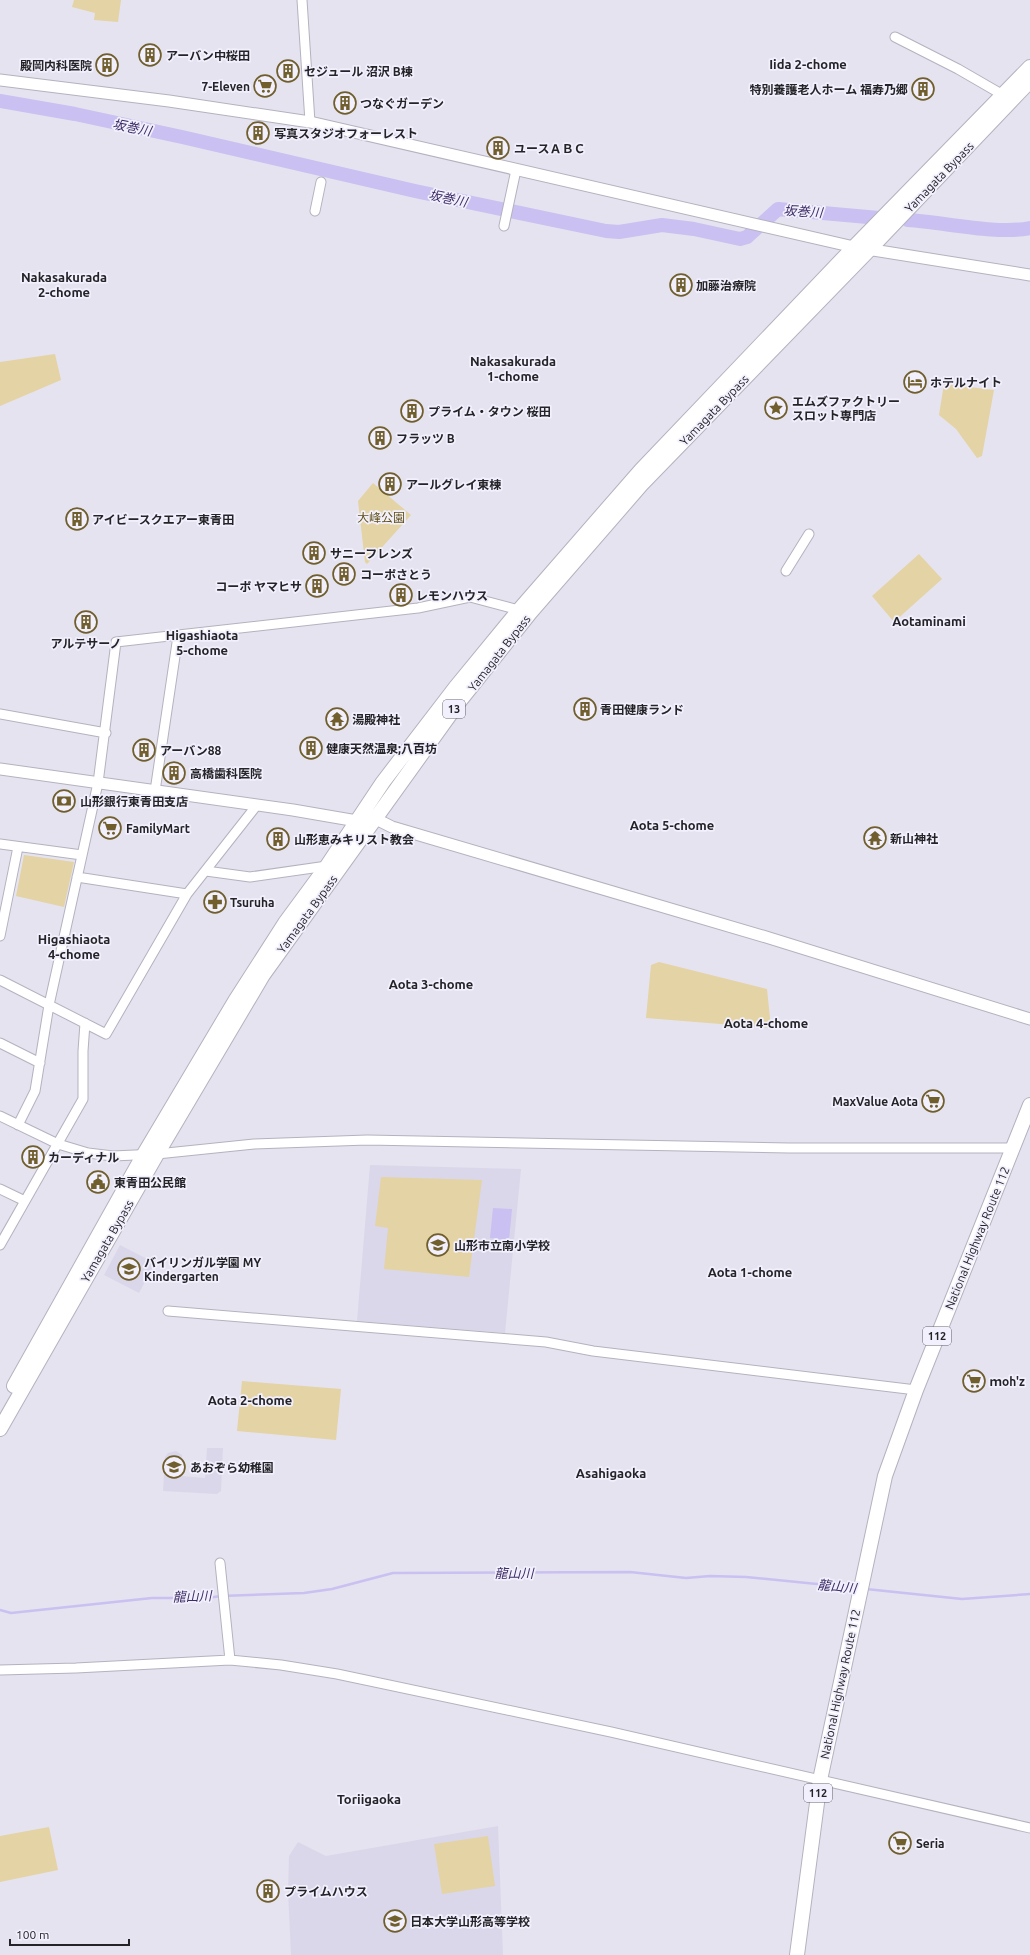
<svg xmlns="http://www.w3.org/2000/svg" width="1030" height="1955" font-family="Ubuntu,'Noto Sans JP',sans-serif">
	<rect width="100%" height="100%" fill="#e5e3ef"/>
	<path fill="#dad7eb" d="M370 1165 521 1169 505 1333 357 1321Z
		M120 1245 155 1263 139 1293 104 1275Z
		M207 1448H223L221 1491 217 1494 163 1491 165 1457 168 1453 176 1451 182 1455V1476L205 1478Z
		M498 1826 503 1955H291L288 1891 289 1856 298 1842 326 1856Z"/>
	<path fill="#e4d3a4" d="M74 0H121L118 22 94 20 95 13 72 7Z
		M55 354 61 380 0 406V362Z
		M944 384 994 390 982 456 977 458 956 429 939 415Z
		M373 483 411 515 367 564 365 562 358 501Z
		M919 554 942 579 894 622 872 596Z
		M24 855 74 862 64 907 16 896Z
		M659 962 767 989 771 1028 646 1018 651 965Z
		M381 1177 482 1180 469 1277 384 1269 388 1228 375 1226Z
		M242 1381 341 1389 336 1440 237 1431Z
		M49 1827 58 1870 0 1882V1836Z
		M488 1836 495 1886 442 1894 434 1844Z"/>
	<path fill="#cac0f1" d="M493 1208 512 1209 509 1240 490 1238Z"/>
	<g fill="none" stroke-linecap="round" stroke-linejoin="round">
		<path stroke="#cac0f1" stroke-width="2.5" d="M866 1589 962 1599 1030 1594
			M0 1610 11 1613 152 1598H207L221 1596 304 1593 332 1589 393 1573 630 1572 686 1578 710 1576 746 1577 857 1588"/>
		<path stroke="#cac0f1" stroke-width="14" d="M0 101 75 114 182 137 415 191 606 231 619 232 662 225 694 229 740 239 747 237 778 209 890 219
			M908 220C943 222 997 235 1030 228"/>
		<g stroke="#b4b2be" stroke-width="11">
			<path id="minor" d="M302 0 310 122
				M895 37 958 69 1003 95
				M315 211 321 182
				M504 226 516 170
				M786 571 809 534
				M0 714 106 733
				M155 791 178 636
				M0 844 82 855
				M206 871 250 877 327 866
				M77 877 187 894
				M0 936 18 847
				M0 980 106 1034 187 894 257 805
				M0 1043 40 1063
				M0 1116 58 1144 88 1153 113 1156 157 1154 254 1144 367 1140 789 1148H1013
				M18 1125 35 1091 49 1005 98 783 116 642 418 608 470 597 519 610
				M0 1189 25 1201
				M0 1245 83 1099V1051L85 1023
				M168 1311 546 1342 593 1351 916 1390
				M220 1563 230 1660
				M0 1670 76 1668 230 1660 281 1665 337 1674 611 1732 1030 1828"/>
		</g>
		<g stroke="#b4b2be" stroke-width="13">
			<path id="tertiary" d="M0 80 169 101 310 122 854 247 1030 275
				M0 769 293 810 357 821 376 819 392 827 766 937 1030 1019"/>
		</g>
		<g stroke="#b4b2be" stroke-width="16">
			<path id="trunk" d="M14 1386 144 1154 235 1001 285 923 327 866 383 782 455 688 519 610 641 470 854 247 1030 67
				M0 1429 157 1154 263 975 459 702 530 613 641 485 870 249 1030 81
				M797 1955 820 1780 885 1476 916 1390 1030 1105"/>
		</g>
		<use href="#minor" stroke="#fff" stroke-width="9"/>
		<use href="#tertiary" stroke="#fff" stroke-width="11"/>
		<use href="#trunk" stroke="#fff" stroke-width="14"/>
	</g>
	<defs>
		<g id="building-ring" transform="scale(1.15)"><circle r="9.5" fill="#f2f0fc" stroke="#705f2d" stroke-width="1.5"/><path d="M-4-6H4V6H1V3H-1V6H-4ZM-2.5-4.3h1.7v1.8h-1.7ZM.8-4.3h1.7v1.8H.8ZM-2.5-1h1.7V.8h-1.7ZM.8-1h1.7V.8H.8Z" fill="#705f2d"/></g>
		<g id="supermarket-ring" transform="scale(1.15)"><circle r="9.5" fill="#f2f0fc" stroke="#705f2d" stroke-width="1.5"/><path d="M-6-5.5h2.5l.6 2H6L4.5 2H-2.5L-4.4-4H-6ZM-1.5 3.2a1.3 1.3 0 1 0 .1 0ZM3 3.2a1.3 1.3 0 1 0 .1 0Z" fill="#705f2d"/></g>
		<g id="hotel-ring" transform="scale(1.15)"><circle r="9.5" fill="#f2f0fc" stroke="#705f2d" stroke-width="1.5"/><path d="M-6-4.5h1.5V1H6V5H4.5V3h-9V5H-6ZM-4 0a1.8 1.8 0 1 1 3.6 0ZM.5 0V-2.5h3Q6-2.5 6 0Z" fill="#705f2d"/></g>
		<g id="sight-ring" transform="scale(1.15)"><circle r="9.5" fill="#f2f0fc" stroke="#705f2d" stroke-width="1.5"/><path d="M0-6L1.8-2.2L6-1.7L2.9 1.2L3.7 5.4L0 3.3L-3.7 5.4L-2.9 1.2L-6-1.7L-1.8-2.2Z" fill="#705f2d"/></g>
		<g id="temple-ring" transform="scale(1.15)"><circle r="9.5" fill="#f2f0fc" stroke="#705f2d" stroke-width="1.5"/><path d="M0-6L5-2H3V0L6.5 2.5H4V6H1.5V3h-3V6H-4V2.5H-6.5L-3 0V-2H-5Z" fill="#705f2d"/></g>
		<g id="bank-ring" transform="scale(1.15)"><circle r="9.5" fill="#f2f0fc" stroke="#705f2d" stroke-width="1.5"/><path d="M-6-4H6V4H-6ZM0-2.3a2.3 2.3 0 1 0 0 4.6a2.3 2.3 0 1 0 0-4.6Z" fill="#705f2d"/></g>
		<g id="pharmacy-ring" transform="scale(1.15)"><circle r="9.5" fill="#f2f0fc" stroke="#705f2d" stroke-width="1.5"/><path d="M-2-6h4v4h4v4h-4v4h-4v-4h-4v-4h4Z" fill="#705f2d"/></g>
		<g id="civic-ring" transform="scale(1.15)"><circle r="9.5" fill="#f2f0fc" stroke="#705f2d" stroke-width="1.5"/><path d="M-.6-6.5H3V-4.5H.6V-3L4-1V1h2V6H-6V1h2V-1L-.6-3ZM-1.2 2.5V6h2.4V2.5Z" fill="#705f2d"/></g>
		<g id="school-ring" transform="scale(1.15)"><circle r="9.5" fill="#f2f0fc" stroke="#705f2d" stroke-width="1.5"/><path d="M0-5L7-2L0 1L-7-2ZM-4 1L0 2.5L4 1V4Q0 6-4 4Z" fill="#705f2d"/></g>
	</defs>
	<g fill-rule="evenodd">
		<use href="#building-ring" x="150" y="55"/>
		<use href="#building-ring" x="107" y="65"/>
		<use href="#building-ring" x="288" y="71"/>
		<use href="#supermarket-ring" x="265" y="86"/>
		<use href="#building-ring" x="923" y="89"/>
		<use href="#building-ring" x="345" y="103"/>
		<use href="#building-ring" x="258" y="133"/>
		<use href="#building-ring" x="498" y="148"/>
		<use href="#building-ring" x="681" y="285"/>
		<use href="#hotel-ring" x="915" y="382"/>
		<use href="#sight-ring" x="776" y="408"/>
		<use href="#building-ring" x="412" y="411"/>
		<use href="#building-ring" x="380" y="438"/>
		<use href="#building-ring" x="390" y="484"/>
		<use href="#building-ring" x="77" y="519"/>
		<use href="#building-ring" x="314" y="553"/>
		<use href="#building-ring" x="344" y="574"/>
		<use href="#building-ring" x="317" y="586"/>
		<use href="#building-ring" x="401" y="595"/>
		<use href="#building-ring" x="86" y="622"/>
		<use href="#building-ring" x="585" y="709"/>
		<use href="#temple-ring" x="337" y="719"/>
		<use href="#building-ring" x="311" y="748"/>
		<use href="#building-ring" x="144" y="750"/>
		<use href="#building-ring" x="174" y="773"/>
		<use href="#bank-ring" x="64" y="801"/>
		<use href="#supermarket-ring" x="110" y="828"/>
		<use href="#temple-ring" x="875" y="838"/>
		<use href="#building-ring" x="278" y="839"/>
		<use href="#pharmacy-ring" x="215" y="902"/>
		<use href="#supermarket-ring" x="933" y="1101"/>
		<use href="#building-ring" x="33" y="1157"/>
		<use href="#civic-ring" x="98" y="1182"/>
		<use href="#school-ring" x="438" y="1245"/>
		<use href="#school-ring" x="129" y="1269"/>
		<use href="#supermarket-ring" x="974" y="1381"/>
		<use href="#school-ring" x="174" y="1467"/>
		<use href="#supermarket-ring" x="900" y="1843"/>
		<use href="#building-ring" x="268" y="1891"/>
		<use href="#school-ring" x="395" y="1921"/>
	</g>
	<g text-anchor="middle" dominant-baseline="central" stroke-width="3.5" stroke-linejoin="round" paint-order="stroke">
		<g fill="#f2f0fc" stroke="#626068" stroke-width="1">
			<rect x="443" y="700" width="22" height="18" rx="3"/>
			<rect x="923" y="1327" width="28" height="18" rx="3"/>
			<rect x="804" y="1784" width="28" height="18" rx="3"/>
		</g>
		<g font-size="11" font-weight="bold" fill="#242328">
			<text x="454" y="709">13</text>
			<text x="937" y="1336">112</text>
			<text x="818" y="1793">112</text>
		</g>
		<g font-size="12" font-weight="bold" fill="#242328" stroke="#f2f0fc" text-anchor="start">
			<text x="166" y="55">アーバン中桜田</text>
			<text x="92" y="65" text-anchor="end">殿岡内科医院</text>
			<text x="304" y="71">セジュール 沼沢 B棟</text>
			<text x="250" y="86" text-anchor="end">7-Eleven</text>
			<text x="908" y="89" text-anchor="end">特別養護老人ホーム 福寿乃郷</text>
			<text x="360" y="103">つなぐガーデン</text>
			<text x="274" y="133">写真スタジオフォーレスト</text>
			<text x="514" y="148">ユースＡＢＣ</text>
			<text x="696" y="285">加藤治療院</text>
			<text x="930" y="382">ホテルナイト</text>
			<text x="792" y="401">エムズファクトリー<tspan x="792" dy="14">スロット専門店</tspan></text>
			<text x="428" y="411">プライム・タウン 桜田</text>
			<text x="396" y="438">フラッツ B</text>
			<text x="406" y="484">アールグレイ東棟</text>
			<text x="92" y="519">アイビースクエアー東青田</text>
			<text x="330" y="553">サニーフレンズ</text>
			<text x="360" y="574">コーポさとう</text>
			<text x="302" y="586" text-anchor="end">コーポ ヤマヒサ</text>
			<text x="416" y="595">レモンハウス</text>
			<text x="86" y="643" text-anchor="middle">アルテサーノ</text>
			<text x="600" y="709">青田健康ランド</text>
			<text x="352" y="719">湯殿神社</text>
			<text x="326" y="748">健康天然温泉;八百坊</text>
			<text x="160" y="750">アーバン88</text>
			<text x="190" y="773">高橋歯科医院</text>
			<text x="80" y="801">山形銀行東青田支店</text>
			<text x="126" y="828">FamilyMart</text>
			<text x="890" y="838">新山神社</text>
			<text x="294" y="839">山形恵みキリスト教会</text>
			<text x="230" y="902">Tsuruha</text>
			<text x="918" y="1101" text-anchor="end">MaxValue Aota</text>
			<text x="48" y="1157">カーディナル</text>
			<text x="114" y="1182">東青田公民館</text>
			<text x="454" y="1245">山形市立南小学校</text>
			<text x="144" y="1262">バイリンガル学園 MY<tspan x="144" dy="14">Kindergarten</tspan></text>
			<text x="990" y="1381">ｍoh'z</text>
			<text x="190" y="1467">あおぞら幼稚園</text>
			<text x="916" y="1843">Seria</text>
			<text x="284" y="1891">プライムハウス</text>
			<text x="410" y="1921">日本大学山形高等学校</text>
		</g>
		<g font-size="12" fill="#242328" stroke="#f2f0fc">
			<text transform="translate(939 177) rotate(-46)">Yamagata Bypass</text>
			<text transform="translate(714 410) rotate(-46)">Yamagata Bypass</text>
			<text transform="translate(499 653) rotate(-52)">Yamagata Bypass</text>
			<text transform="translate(307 914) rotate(-54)">Yamagata Bypass</text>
			<text transform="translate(977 1238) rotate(-68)">National Highway Route 112</text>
			<text transform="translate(107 1241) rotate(-60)">Yamagata Bypass</text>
			<text transform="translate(840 1684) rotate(-78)">National Highway Route 112</text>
		</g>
		<g font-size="12" fill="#614f15" stroke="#f2f0fc">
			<text x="381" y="517">大峰公園</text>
		</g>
		<g font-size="13" font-weight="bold" fill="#242328" stroke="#f2f0fc">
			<text x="808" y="64">Iida 2-chome</text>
			<text x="64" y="277">Nakasakurada<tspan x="64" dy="15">2-chome</tspan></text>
			<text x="513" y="361">Nakasakurada<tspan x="513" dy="15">1-chome</tspan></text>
			<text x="929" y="621">Aotaminami</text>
			<text x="202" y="635">Higashiaota<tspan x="202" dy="15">5-chome</tspan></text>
			<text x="672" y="825">Aota 5-chome</text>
			<text x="74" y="939">Higashiaota<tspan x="74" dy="15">4-chome</tspan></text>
			<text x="431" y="984">Aota 3-chome</text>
			<text x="766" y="1023">Aota 4-chome</text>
			<text x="750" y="1272">Aota 1-chome</text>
			<text x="250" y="1400">Aota 2-chome</text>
			<text x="611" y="1473">Asahigaoka</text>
			<text x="369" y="1799">Toriigaoka</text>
		</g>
		<g font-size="13" font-style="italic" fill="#3d2d67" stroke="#f2f0fc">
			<text transform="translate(132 127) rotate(11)">坂巻川</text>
			<text transform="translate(448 198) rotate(12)">坂巻川</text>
			<text transform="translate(803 211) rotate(4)">坂巻川</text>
			<text x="514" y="1573">龍山川</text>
			<text transform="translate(837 1586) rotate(6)">龍山川</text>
			<text transform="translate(192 1596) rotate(-2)">龍山川</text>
		</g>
	</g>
	<path d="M10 1939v6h119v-6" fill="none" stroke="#242328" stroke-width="2"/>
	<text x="16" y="1939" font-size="12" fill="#242328" stroke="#f2f0fc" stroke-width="3" paint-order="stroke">100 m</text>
</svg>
